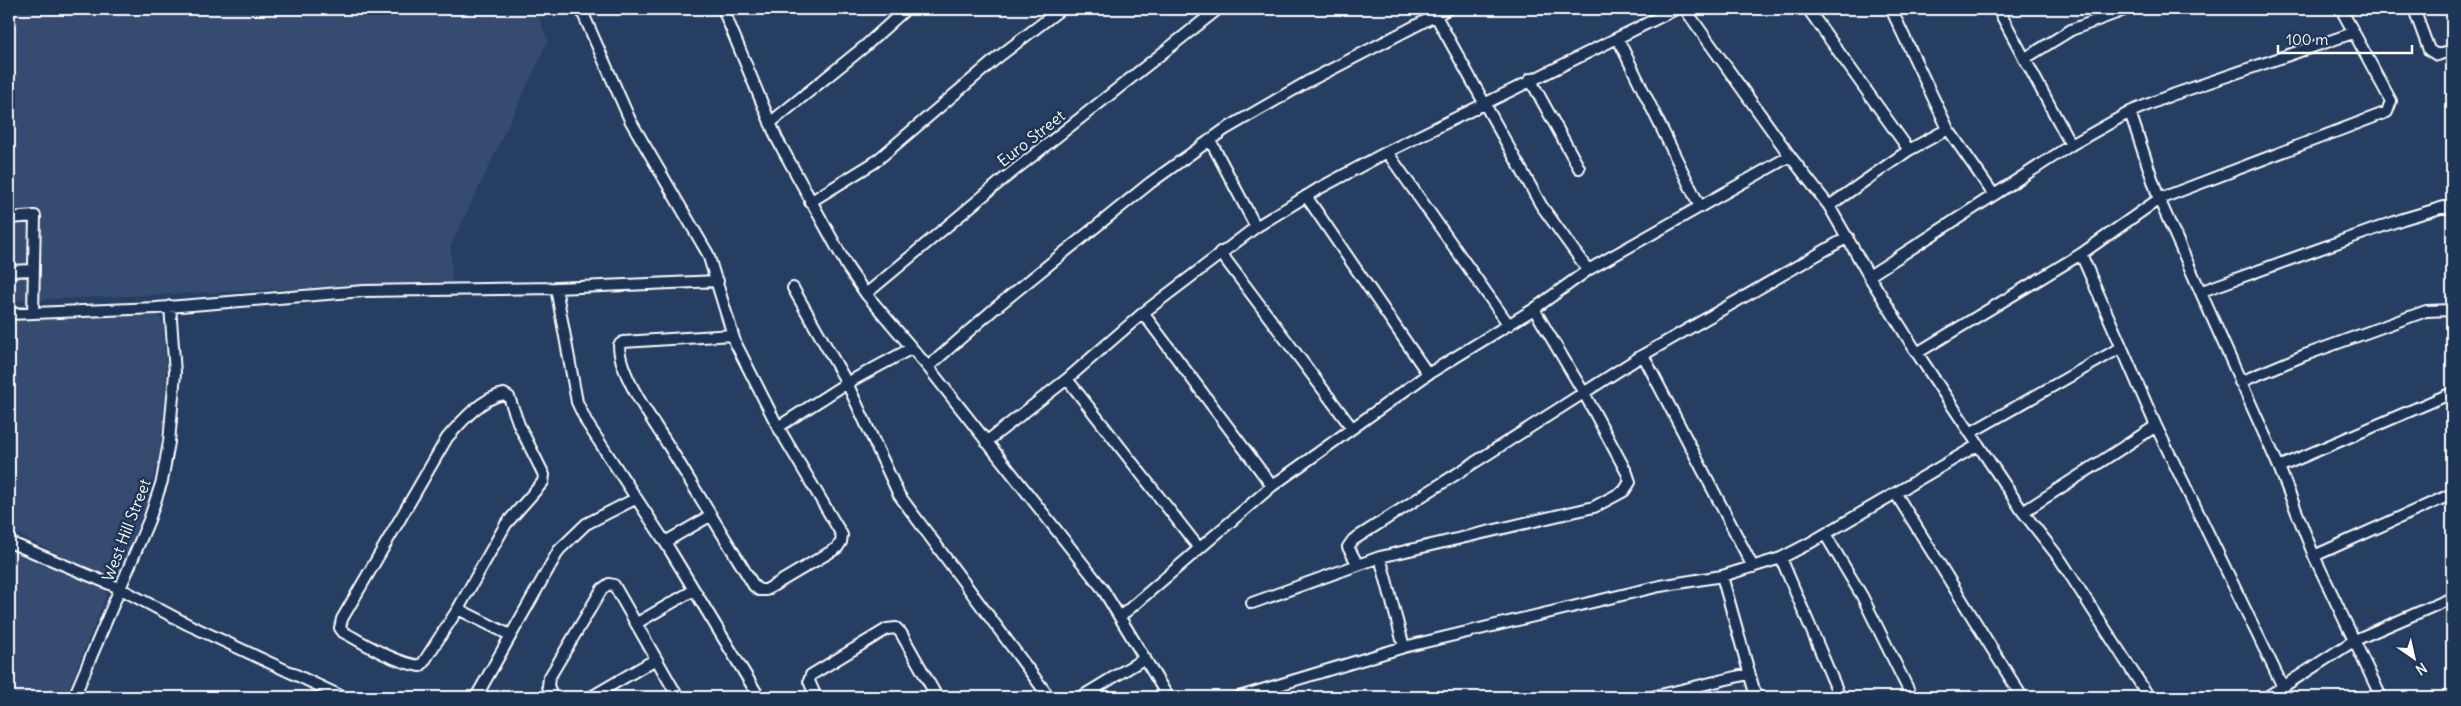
<svg xmlns="http://www.w3.org/2000/svg" width="2461" height="706" font-family="Delius,sans-serif">
	<rect width="100%" height="100%" fill="#263e61"/>
	<filter id="ink" filterUnits="userSpaceOnUse"><feTurbulence type="fractalNoise" baseFrequency=".02" numOctaves="2"/><feDisplacementMap in="SourceGraphic" scale="10" xChannelSelector="R" yChannelSelector="G"/><feConvolveMatrix kernelMatrix="1 2 1 2 8 2 1 2 1" color-interpolation-filters="sRGB"/></filter>
	<g filter="url(#ink)">
		<path fill="#354c70" d="M9 9H536L548 41 451 246 452 282 9 301Z
			M155 313 163 321 166 364 165 402 159 456 147 499 118 576 108 578 9 530V319Z
			M9 546 104 590 107 594 65 697H9Z"/>
		<g fill="none" stroke-linecap="round" stroke-linejoin="round">
			<g stroke="#fff" stroke-width="14">
				<path id="minor" d="M581 9 630 120 708 254 735 342 778 427 842 535 841 542 837 548 766 590H759L754 586C726 540 698 494 670 448 654 422 619 376 619 345L623 342 733 335
					M723 9 777 139 848 268 866 294 928 367 1102 588 1168 697
					M1432 9 1541 205 1588 270
					M1685 9 1790 156 1829 206 1869 276 1917 353 2023 512 2060 559 2149 697
					M1808 9 1909 150 1948 129
					M1891 9 1948 129 1994 195
					M1998 9 2071 145
					M2414 9 2429 50 2437 55 2452 50
					M1618 39 1700 207
					M2024 59 2071 30 2127 9
					M1530 79 1579 168
					M2130 112 2159 199 2279 467 2314 556
					M770 123 864 47 906 9
					M1210 140 1256 227
					M1387 152 1509 325
					M1306 196 1428 374
					M810 202 875 162 997 58 1061 9
					M1829 206 1909 150
					M9 218 35 216 33 313
					M1220 252 1352 428
					M2081 254 2156 426 2283 687
					M9 271 33 270
					M1869 276 2071 145 2130 112 2169 96 2353 33
					M556 288 577 402 587 423 665 542 759 697
					M793 288 847 383 899 495 1049 697
					M2202 291 2403 219 2444 207 2452 209
					M866 294 1001 181 1218 9
					M1143 313 1272 486
					M9 314 156 308 364 291 556 288 718 281
					M1917 353 2081 254 2159 199 2387 112 2391 101 2341 9
					M1643 355 1753 567
					M928 367 994 309 1150 183 1224 130 1307 82 1448 9
					M1067 379 1199 548
					M2240 382 2305 355 2426 311 2452 310
					M504 394 509 397 519 425 544 475 543 482 506 524 458 609 423 663 420 666C393 662 366 644 343 632L340 628 342 619 447 438C461 422 481 398 504 394Z
					M778 427 847 383 912 348
					M1970 433 2120 348
					M986 442 1067 379 1143 313 1256 227 1318 189 1387 152 1676 9
					M2279 467 2452 393
					M1896 494 2022 697
					M2023 512 2156 426
					M1825 534 1862 596 1912 697
					M9 542 119 588 187 624 343 697
					M665 542 710 516
					M1380 557 1404 647
					M1781 558 1840 697
					M1358 565 1348 547 1353 540 1643 355 1848 237
					M1722 576 1756 697
					M1252 603 1380 557 1594 507 1624 491 1630 482 1627 473 1584 393 1534 309
					M458 609 510 635
					M1121 616 1272 486 1428 374 1534 309 1588 270 1790 156
					M637 623 694 590
					M74 697 149 520 162 481 169 442 175 373 170 306
					M476 697 559 550 586 524 635 499
					M553 697 548 686 549 678 602 589 609 584 614 585 678 697
					M591 697 656 659
					M816 697 809 681 811 675 887 629 896 628 901 633 937 697
					M1081 697 1145 658
					M1239 697 1404 647 1660 586 1722 576 1781 558 1808 544 1978 445
					M1652 697 1748 674
					M2267 697 2355 640 2452 598
					M2381 697 2314 556 2452 494"/>
			</g>
			<use href="#minor" stroke="#1d3557" stroke-width="10"/>
		</g>
	</g>
	<g text-anchor="middle" dominant-baseline="central" stroke-width="5" stroke-linejoin="round" paint-order="stroke">
		<g font-size="16" fill="#fff" stroke="#1d3557">
			<text transform="translate(1031 138) rotate(-38)">Euro Street</text>
			<text transform="translate(126 530) rotate(-69)">West Hill Street</text>
		</g>
	</g>
	<rect width="2461" height="706" fill="none" stroke="#1d3557" stroke-width="30"/>
	<rect x="15" y="15" width="2431" height="676" fill="none" stroke="#fff" stroke-width="2" filter="url(#ink)"/>
	<g transform="translate(2414 658) rotate(146)" stroke="#1d3557" stroke-width="4" paint-order="stroke">
	<path d="M0-4L9 19L0 12L-9 19Z" fill="#ffffff"/>
	<text y="-8" font-size="14" font-weight="bold" text-anchor="middle" fill="#ffffff">N</text>
	</g>
	<path d="M2278 45v8h134v-8" fill="none" stroke="#ffffff" stroke-width="2.5"/>
	<text x="2286" y="45" font-size="15" fill="#ffffff" stroke="#1d3557" stroke-width="4" paint-order="stroke">100 m</text>
</svg>
